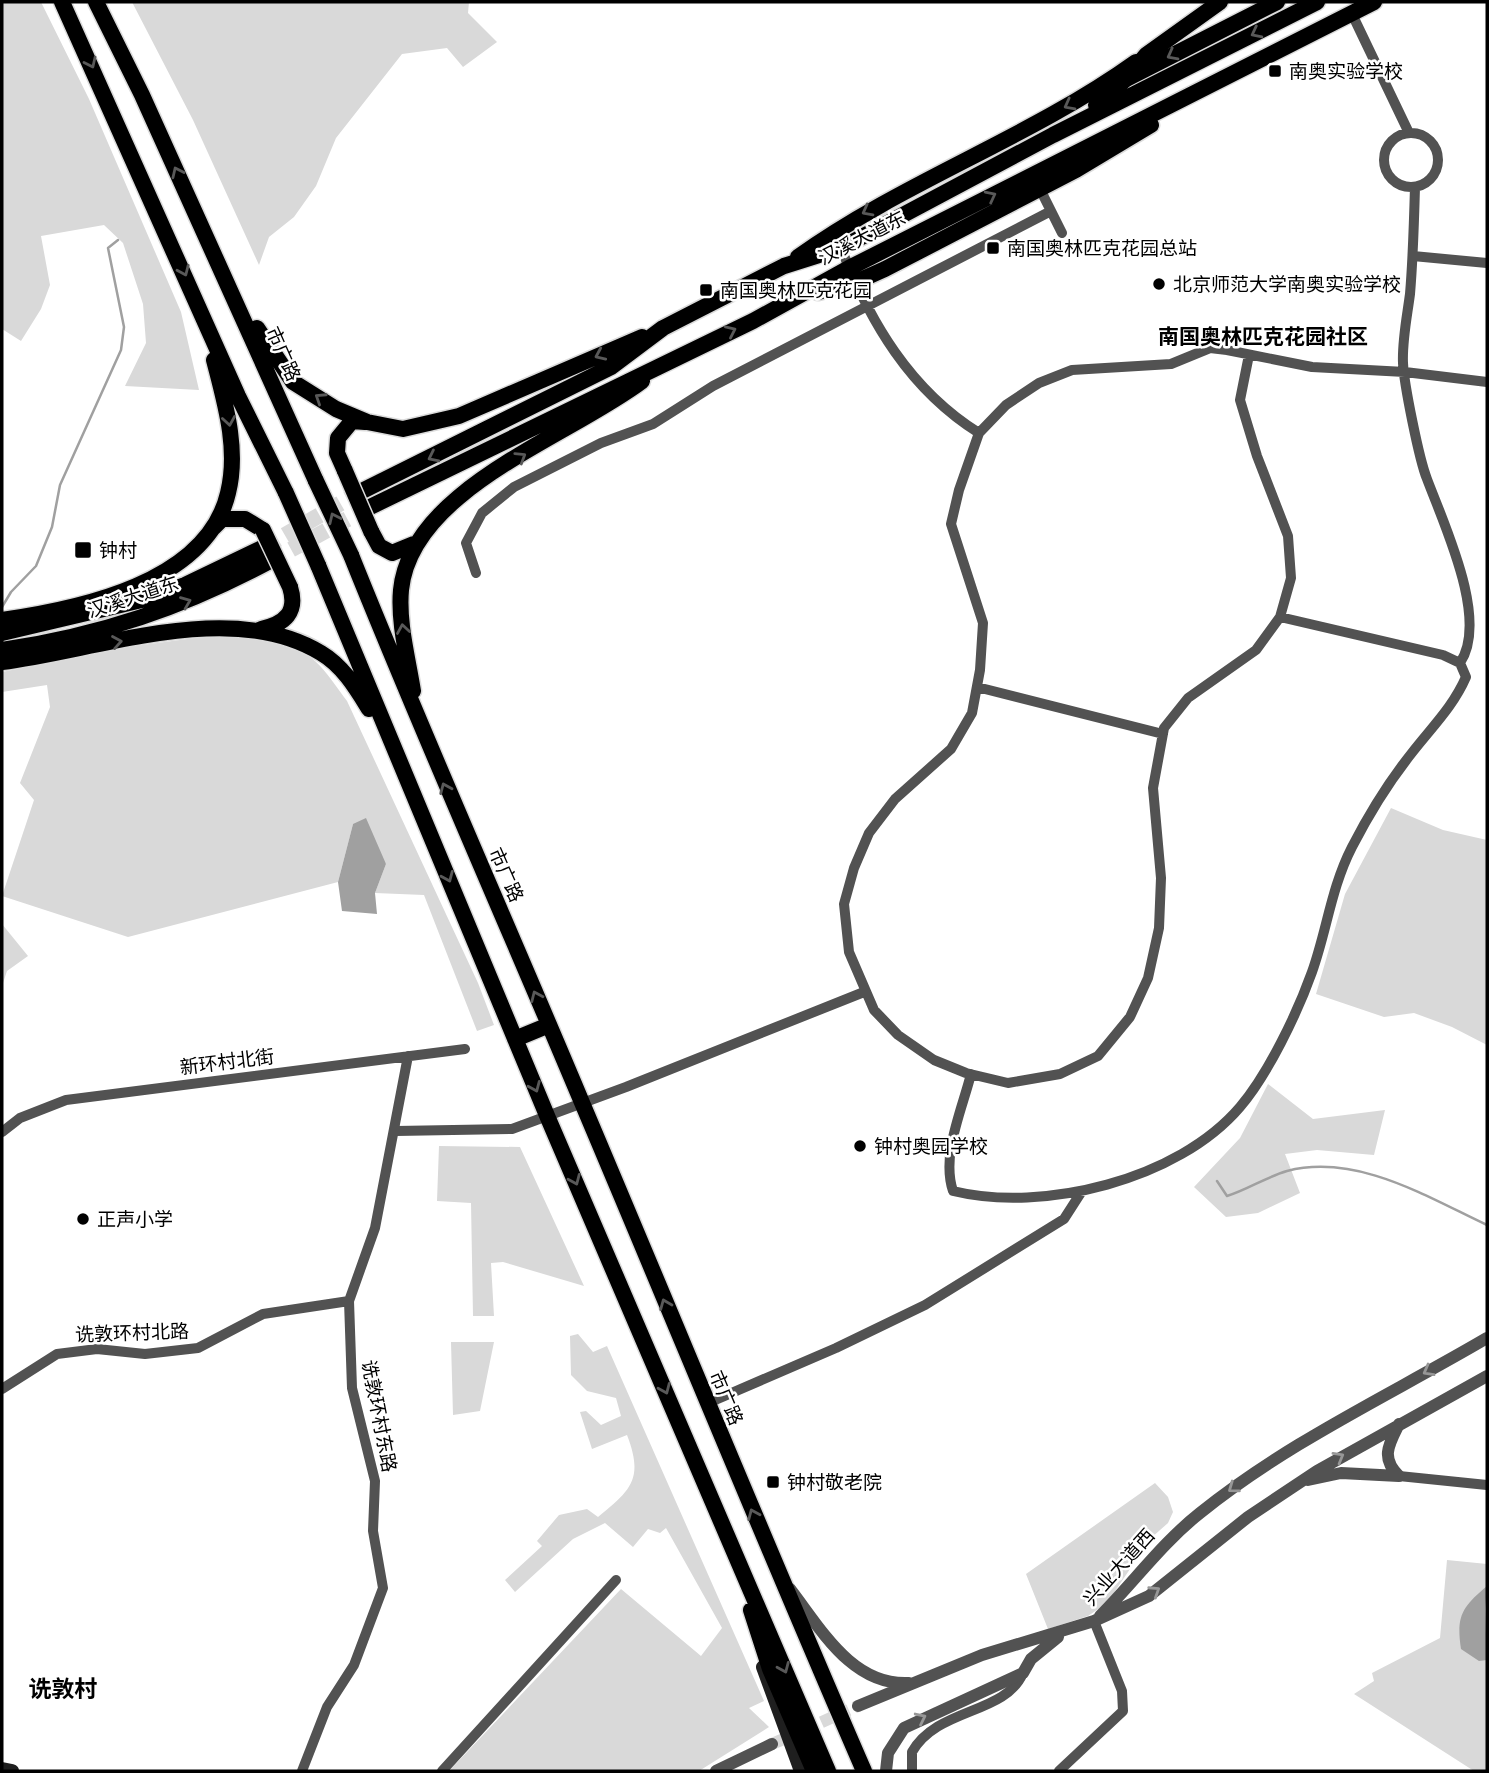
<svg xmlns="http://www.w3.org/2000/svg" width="1489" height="1773" font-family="'Roboto Condensed','Noto Sans SC',sans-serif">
	<rect width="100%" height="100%" fill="#fff"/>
	<path fill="#d9d9d9" d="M2 2H41L89 99 181 312 199 390 125 386 146 343 143 304 123 243 104 225 41 236 50 285 41 309 21 341 2 329Z
		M132 2H469L468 13 497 42 463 67 447 48 402 54 336 138 316 186 294 217 269 237 259 265 193 120Z
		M225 634C255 636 292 640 315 661 327 672 337 688 347 701L478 983 494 1025 477 1031 424 895 375 893 386 864 353 824 338 882 128 937 2 896 34 800 20 783 50 707 47 685 2 692V672L127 647Z
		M1391 808 1443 830 1487 840V1045L1452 1027 1414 1013 1384 1017 1316 994 1345 894Z
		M2 924 28 956 7 971 2 986Z
		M1268 1084 1313 1119 1385 1110 1374 1155 1317 1150 1285 1154 1300 1193 1258 1213 1226 1217 1194 1187 1240 1138Z
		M439 1146 520 1147 584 1286 503 1262 491 1263 494 1316H473L471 1203 437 1201Z
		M578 1334 593 1352 607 1346 764 1701 749 1708 769 1727 699 1771H449L621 1589 701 1656 722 1628 666 1528 660 1533 648 1529 633 1547 605 1523 573 1539 515 1592 505 1580 542 1546 537 1541 559 1515 587 1509 598 1517C631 1490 644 1479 627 1435L592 1449 580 1412 586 1411 601 1425 621 1416 616 1398 587 1391 571 1375 570 1336Z
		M451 1342H494L480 1411 453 1415Z
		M1155 1483 1168 1497 1173 1512 1168 1523 1151 1538 1107 1603 1088 1616 1048 1629 1026 1574Z
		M1447 1560 1487 1564V1771H1474L1354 1694 1374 1681 1372 1673 1440 1638Z"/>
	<path fill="#a0a0a0" d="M366 818 386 864 375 893 377 914 342 911 338 882 353 824Z
		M1487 1586 1485 1609 1487 1660 1479 1661 1461 1649C1456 1616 1462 1607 1487 1586Z"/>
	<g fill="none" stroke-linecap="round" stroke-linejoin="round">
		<path stroke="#a0a0a0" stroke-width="2.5" d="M2 607 11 592 36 566 52 527 60 485 121 350 124 327 108 248 118 240
			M1217 1181 1227 1196C1247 1190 1266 1177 1287 1171 1357 1153 1427 1197 1487 1225"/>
		<path stroke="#d9d9d9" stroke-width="12" stroke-dasharray="12 6" stroke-linecap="butt" d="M772 1744 858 1706"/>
		<path stroke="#d9d9d9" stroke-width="16" stroke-dasharray="16 8" stroke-linecap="butt" d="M264 547 362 491
			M270 561 368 508"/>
		<g stroke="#dbdbdb" stroke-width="19">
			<path id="primary" d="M62 2 238 396 286 493
				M96 2 142 95 316 481
				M1096 105 1126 79 1277 2
				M798 257C904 181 1030 138 1136 62
				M818 292 856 282 885 269 1076 170 1151 125
				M257 328 293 382 336 409 367 422 403 429 459 416 642 337
				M345 471 337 453 338 438 352 421 365 422
				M362 491 611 367 663 328 784 266 841 248 1053 135 1317 2
				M368 508 753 321 849 268 1374 2
				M213 528 222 519H245L263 530
				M371 531 379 546 392 553 414 544
				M351 555C425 740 506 921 583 1105 677 1327 768 1550 864 1771
				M318 565 548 1118 828 1771
				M2 620C79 609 207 583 228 493 239 449 225 403 214 360
				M261 629C285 624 298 612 290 587
				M2 633 146 599 185 585 264 547
				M2 650C101 635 182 608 270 561
				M2 662C99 650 231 598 321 653 343 666 356 688 369 709
				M413 691C408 659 398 623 401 590 411 489 568 437 642 381
				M515 1039 549 1025
				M751 1610 770 1669 814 1771"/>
		</g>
		<g stroke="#dbdbdb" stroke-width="19">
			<path id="trunk" d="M1126 79 1146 55 1220 2"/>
		</g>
		<path stroke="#525252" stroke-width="10" d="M1352 14 1409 133
			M1384 160a27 27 0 1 1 54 0a27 27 0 1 1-54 0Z
			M1415 187C1414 223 1413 259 1410 294 1407 317 1402 341 1403 363 1404 384 1419 459 1427 479 1445 527 1489 620 1460 663
			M1040 189 1062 233
			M841 248C870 322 910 390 979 433
			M1413 256 1487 263
			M1249 355 1240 400 1257 456 1288 536 1291 578 1280 617 1256 650 1188 698 1164 728 1153 788 1161 878 1159 928 1148 978 1130 1017 1098 1056 1060 1074 1008 1083 966 1073 934 1060 898 1035 874 1010 849 952 844 904 854 868 869 833 895 799 951 749 972 713 980 670 983 623 951 524 959 490 979 433 1006 405 1039 383 1072 370 1171 364 1210 348 1227 350 1312 367 1405 372 1487 382
			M476 573 466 543 482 513 514 487 601 443 653 424 713 386 1051 211
			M977 687 1163 734
			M971 1074C962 1110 941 1155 953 1191 1043 1213 1178 1180 1240 1107 1268 1074 1297 1014 1312 972 1327 930 1331 888 1352 847 1369 814 1388 783 1411 754 1431 728 1453 707 1466 677L1460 663 1443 655 1280 617
			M396 1131 512 1129 626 1087 864 992
			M2 1132 20 1118 66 1100 465 1049
			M2 1389 57 1354 97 1349 145 1354 198 1348 263 1314 349 1301
			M706 1404 836 1348 925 1305 1064 1219 1082 1191
			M1399 1476 1487 1485
			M302 1771 327 1707 354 1665 383 1588 373 1531 375 1481 352 1388 349 1301 375 1228 408 1056
			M442 1771 616 1580
			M912 1771V1752C938 1707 1005 1715 1023 1673
			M1059 1771 1123 1711 1122 1691 1094 1621"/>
		<path stroke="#525252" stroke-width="12" d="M1399 1476C1380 1458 1389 1444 1399 1424
			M1308 1480 1341 1473 1399 1476
			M790 1589C821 1629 852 1686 909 1683
			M1100 1616C1134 1582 1162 1543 1200 1513 1288 1442 1390 1395 1487 1338
			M858 1706 982 1655 1094 1621 1149 1596 1248 1517 1317 1471 1487 1376
			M716 1771 772 1744
			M886 1771 888 1753 904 1728 1023 1673 1031 1659 1058 1637"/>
		<path stroke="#1f1f1f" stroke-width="14" d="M763 1667 801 1771
			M2 1769 12 1771"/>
		<use href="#primary" stroke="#000" stroke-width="16"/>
		<use href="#trunk" stroke="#000" stroke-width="16"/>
		<g stroke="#dbdbdb" stroke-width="19" stroke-linecap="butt">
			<path id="primary-bridge" d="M345 471 371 531
				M316 481 351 555
				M286 493 318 565
				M263 530 290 587"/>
		</g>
		<use href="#primary-bridge" stroke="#000" stroke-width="16"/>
	</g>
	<defs><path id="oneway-chevron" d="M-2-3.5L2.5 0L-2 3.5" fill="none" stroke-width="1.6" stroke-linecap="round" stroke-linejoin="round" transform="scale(1.75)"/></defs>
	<g stroke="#595959">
		<use href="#oneway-chevron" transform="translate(1256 33) rotate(153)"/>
		<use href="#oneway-chevron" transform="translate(1172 55) rotate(152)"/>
		<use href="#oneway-chevron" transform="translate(91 63) rotate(65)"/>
		<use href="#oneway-chevron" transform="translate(1069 105) rotate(152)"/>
		<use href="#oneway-chevron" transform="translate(177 172) rotate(-115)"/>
		<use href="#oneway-chevron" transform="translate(991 196) rotate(-27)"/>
		<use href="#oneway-chevron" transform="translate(867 211) rotate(152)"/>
		<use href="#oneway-chevron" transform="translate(184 271) rotate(66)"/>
		<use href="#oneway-chevron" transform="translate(731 331) rotate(-25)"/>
		<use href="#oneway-chevron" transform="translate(600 355) rotate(156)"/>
		<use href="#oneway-chevron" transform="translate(320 398) rotate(-147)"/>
		<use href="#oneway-chevron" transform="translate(229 421) rotate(81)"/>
		<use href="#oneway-chevron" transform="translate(433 457) rotate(154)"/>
		<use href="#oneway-chevron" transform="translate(521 457) rotate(-32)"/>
		<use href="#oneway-chevron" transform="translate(334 518) rotate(-115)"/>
		<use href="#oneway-chevron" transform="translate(186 602) rotate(-22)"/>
		<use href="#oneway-chevron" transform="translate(403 629) rotate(-99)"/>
		<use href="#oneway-chevron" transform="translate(117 642) rotate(-10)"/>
		<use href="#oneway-chevron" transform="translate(445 788) rotate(-113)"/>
		<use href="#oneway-chevron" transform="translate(448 877) rotate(67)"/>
		<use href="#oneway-chevron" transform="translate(536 996) rotate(-114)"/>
		<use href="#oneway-chevron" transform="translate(535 1087) rotate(67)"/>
		<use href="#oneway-chevron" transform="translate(575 1180) rotate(67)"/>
		<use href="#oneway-chevron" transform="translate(665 1304) rotate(-112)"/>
		<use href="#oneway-chevron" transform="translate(665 1389) rotate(67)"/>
		<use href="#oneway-chevron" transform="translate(753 1514) rotate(-113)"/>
		<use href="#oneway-chevron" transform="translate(784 1668) rotate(67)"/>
	</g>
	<g stroke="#979797">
		<use href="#oneway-chevron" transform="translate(1428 1371) rotate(151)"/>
		<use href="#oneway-chevron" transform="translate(1339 1457) rotate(-30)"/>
		<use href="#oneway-chevron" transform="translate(1233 1488) rotate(144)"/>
		<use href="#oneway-chevron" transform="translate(1155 1591) rotate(-33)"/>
		<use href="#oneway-chevron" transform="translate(921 1718) rotate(-26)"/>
	</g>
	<g fill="#000" stroke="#fff" stroke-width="2.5">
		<rect x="1268" y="64" width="14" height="14" rx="3.5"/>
		<rect x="986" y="241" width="14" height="14" rx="3.5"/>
		<circle cx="1159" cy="284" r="7"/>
		<rect x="699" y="283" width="14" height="14" rx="3.5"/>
		<rect x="74" y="541" width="18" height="18" rx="3.5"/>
		<circle cx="860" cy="1146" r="7"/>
		<circle cx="83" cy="1219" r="7"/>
		<rect x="766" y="1475" width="14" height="14" rx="3.5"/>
	</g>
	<g text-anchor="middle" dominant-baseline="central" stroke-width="5" stroke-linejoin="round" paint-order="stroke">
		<g font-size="19" fill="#000" stroke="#fff" text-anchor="start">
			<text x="1289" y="71">南奥实验学校</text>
			<text x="1007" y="248">南国奥林匹克花园总站</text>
			<text x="1173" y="284">北京师范大学南奥实验学校</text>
			<text x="720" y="290">南国奥林匹克花园</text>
			<text x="99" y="550">钟村</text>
			<text x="874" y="1146">钟村奥园学校</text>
			<text x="97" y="1219">正声小学</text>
			<text x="787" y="1482">钟村敬老院</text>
		</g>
		<g font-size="19" fill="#000" stroke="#fff">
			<text transform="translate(862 238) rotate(-27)">汉溪大道东</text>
			<text transform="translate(283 354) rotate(66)">市广路</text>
			<text transform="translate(133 597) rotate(-18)">汉溪大道东</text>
			<text transform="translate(506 875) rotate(66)">市广路</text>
			<text transform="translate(227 1062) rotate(-7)">新环村北街</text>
			<text transform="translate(132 1333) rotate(-2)">诜敦环村北路</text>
			<text transform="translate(726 1398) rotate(67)">市广路</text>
			<text transform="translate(379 1416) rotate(79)">诜敦环村东路</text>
			<text transform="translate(1119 1567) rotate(-48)">兴业大道西</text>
		</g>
		<g font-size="21" font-weight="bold" fill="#000" stroke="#fff">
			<text x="1263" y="337">南国奥林匹克花园社区</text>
		</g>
		<g font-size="23" font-weight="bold" fill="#000" stroke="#fff">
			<text x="63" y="1689">诜敦村</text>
		</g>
	</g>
	<rect width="1489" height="1773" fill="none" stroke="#000000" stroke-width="7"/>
</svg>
